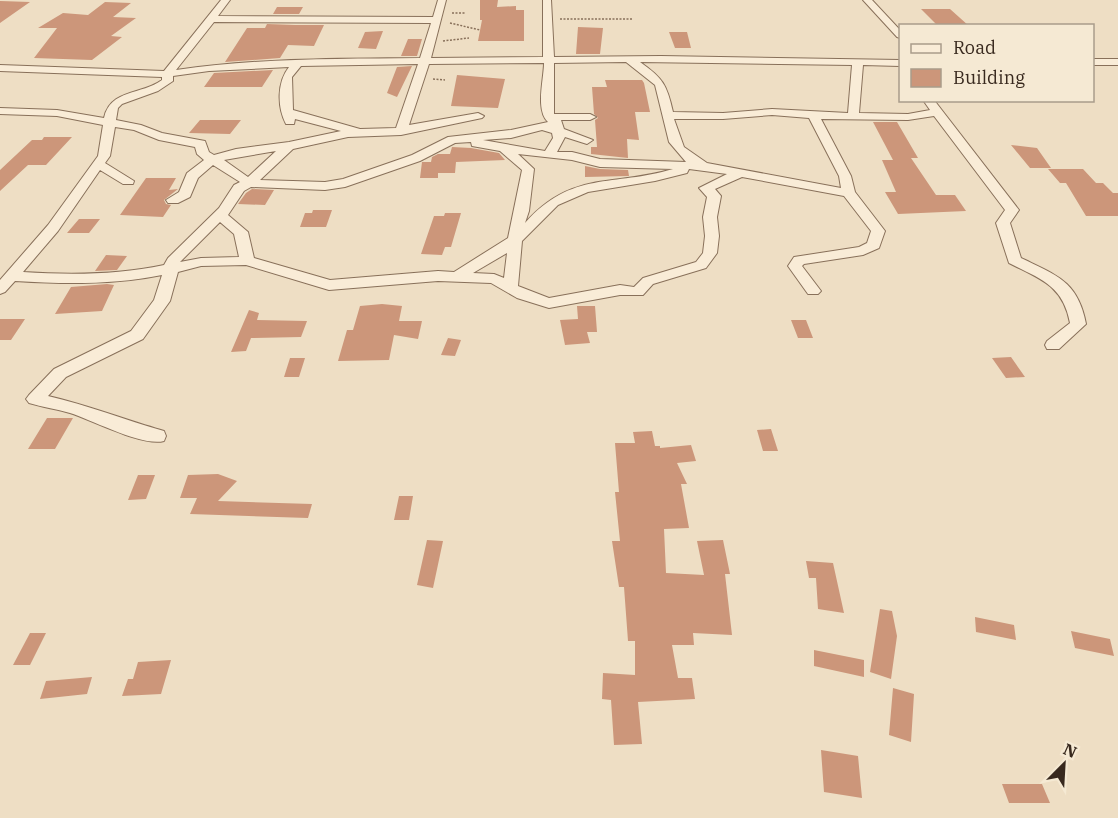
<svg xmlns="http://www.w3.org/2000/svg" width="1118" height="818" font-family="'IBM Plex Serif',serif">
	<rect width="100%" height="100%" fill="#eedec4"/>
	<path fill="#cc967a" d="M480 0H498L497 7 516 6V10H524V41H478L482 20H480Z
		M0 1 30 2 0 23Z
		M105 2 131 3 113 17 136 18 111 36 122 37 92 60 34 58 57 28H38L63 13 88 15Z
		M277 7H303L299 14H273Z
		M921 9H950L969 26H938Z
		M267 24 295 25H324L314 46 288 45 280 58 225 62 247 28H265Z
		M578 27 603 28 600 54H576Z
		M383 31 376 49 358 48 365 32Z
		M669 32H687L691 48H675Z
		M408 39H422L417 56H401Z
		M412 66 397 97 387 93 397 67Z
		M273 70 262 87H204L214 73Z
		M457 75 505 79 498 108 451 106Z
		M605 80H642L644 83 650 112H635L639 140 627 139 628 158 591 154V147H597L595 120 598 118 594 114 592 87H607Z
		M200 120H241L230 134 189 133Z
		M873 122H897L918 158H911L936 195H955L966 211 898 214 885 192H896L882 160H893Z
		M44 137H72L46 165H28L0 191V170L32 140H42Z
		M1011 145 1037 148 1051 168H1030Z
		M452 147 471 148 499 153 505 160 456 162 455 173H438V178H420L422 162H431L432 157 438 154H450Z
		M585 166 600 169 628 170 629 176 585 177Z
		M1048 169H1083L1096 183H1103L1113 193H1118V216H1086L1066 183H1060Z
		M146 178H176L169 190 178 189 164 200 166 204 171 205 163 217 120 215Z
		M252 189 274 190 265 205 238 204 246 193Z
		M313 210H332L326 227H300L305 213H312Z
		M445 213H461L451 247H445L442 255 421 254 434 216H444Z
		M79 219H100L89 233H67Z
		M106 255 127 256 117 270 95 271Z
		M107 284 114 285 102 311 55 314 71 287Z
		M382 304 402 306 399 321H422L418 339 394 335 389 360 338 361 347 330H353L360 306Z
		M577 306H595L597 332H587L590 343 565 345 560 320 578 319Z
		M249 310 259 313 257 320 307 321 301 337 251 338 246 351 231 352Z
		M0 319H25L11 340H0Z
		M791 320H806L813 338H798Z
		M448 338 461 340 455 356 441 355Z
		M1011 357 1025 377 1006 378 992 358Z
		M290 358H305L299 377H284Z
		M47 418H73L55 449H28Z
		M771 429 778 451H763L757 430Z
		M652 431 655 446H660V448L691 445 696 461 677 463 687 484H681L689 528 664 529 666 573 704 575 697 541 723 540 730 574H725L732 635 693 633 694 645H672L678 678H692L695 699 638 702 642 744 614 745 611 700 602 699 603 673 635 675V641H628L624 587H619L612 541H620L615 492H619L615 443H635L633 432Z
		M218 474 237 481 218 501 312 504 308 518 190 514 197 498H180L188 475Z
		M138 475H155L146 499 128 500Z
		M399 496H413L409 520H394Z
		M427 540 443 541 433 588 417 585Z
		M806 561 833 563 844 613 818 609 816 578H809Z
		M880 609 892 611 897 636 891 679 870 672Z
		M975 617 1014 625 1016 640 976 632Z
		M1071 631 1110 639 1114 656 1075 648Z
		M30 633H46L30 665H13Z
		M814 650 864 660V677L814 666Z
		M171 660 161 694 122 696 128 679H133L138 662Z
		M92 677 87 694 40 699 46 681Z
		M893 688 914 694 911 742 889 735Z
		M821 750 858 756 862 798 824 792Z
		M1002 784H1042L1050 803H1009Z"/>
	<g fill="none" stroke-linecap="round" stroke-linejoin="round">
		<g stroke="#88705a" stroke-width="2">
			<path id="street" d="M221 0H230L218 16 433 17 438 0H446L431 58 543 57V0H551L554 57 661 56 900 60V66L863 65 859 113 908 114 930 110 923 100H934L1019 210 1010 223 1021 258C1056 275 1078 281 1086 324L1059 349H1047L1045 345 1047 341 1070 323C1063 285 1040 279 1009 263L996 223 1005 210 934 116 908 120 821 119 851 176 855 192 885 231 879 248 863 255 804 264 802 266 821 291 818 294H808L788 266 794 257 859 247 867 243 871 231 844 196 742 177 715 189 721 196 717 217 719 236 717 253 706 268 653 284 643 295H620L549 308 517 298 491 283 438 281 329 290 246 265 201 266 178 272 170 301 143 339 66 377 48 396C88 405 125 420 164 431L166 436 164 441C143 447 92 420 70 413 56 409 42 407 29 403L26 399 29 395 54 369 131 331 154 300 162 275C114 285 64 284 15 281L5 292 0 294V280L48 225 98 156 103 125 57 116 0 114V108L57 110 104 118C110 89 142 95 162 80V77L0 71V65L164 71ZM214 22 431 23 420 58C339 59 257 58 176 70ZM626 62 655 85 669 142 686 162 600 159 572 152H557L565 137 587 144 593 140 564 129 561 120H590L596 117 590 114H554V63ZM640 62 852 65 848 113 772 109 723 113 673 112C667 85 663 78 640 62ZM544 63C544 79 535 110 548 122L511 130 448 137 412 155 343 179 325 182 260 180 293 149 348 137 401 135 482 118 484 116 478 113 409 125 429 64ZM418 64 396 128 360 129 293 110 292 77 301 66ZM289 67C277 82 277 107 286 124H294L295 119 341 131 289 142 236 149 214 155 209 152 205 141 162 133 141 125 116 120 118 108 122 104 158 91 173 81V76L209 71ZM772 115 809 118 839 176 841 188 707 163 684 147 674 119H723ZM115 127 134 130 159 140 195 147 197 154 204 160 187 173 179 192 166 200 168 203H178L190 197 198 178 213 165 240 182 234 185 219 208 168 258 164 265C118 275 69 275 23 272L58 231 100 170 123 184H133L134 181 105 163 110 156ZM542 130 552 133 553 138 545 151 483 140 511 138ZM471 142 472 146 500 151 522 170 508 238 454 272 438 271 330 280 254 258 248 232 228 215 244 191 251 187 325 190 345 187 420 161 455 143ZM276 151 248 177 224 160ZM518 154 572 160 600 167 673 169C613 187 572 170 525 223L529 211 534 169ZM689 169 727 174 699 188 707 197 703 217 705 236 703 253 696 262 643 278 634 287 620 285 549 298 518 286 522 241 558 205 588 192 655 181 687 173ZM220 222 234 234 239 257 201 258 180 262ZM507 253 504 278 494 274 473 273Z
				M863 0H872L900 30V38L897 37Z
				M1092 59H1118V65H1092Z"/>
		</g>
		<path stroke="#88705a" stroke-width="1.5" stroke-dasharray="2 1.5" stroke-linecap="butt" d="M452 13H465
			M560 19H632
			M450 23 480 30
			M443 41 469 38
			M433 79 445 80"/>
		<use href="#street" fill="#f9ecd7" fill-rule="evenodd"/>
	</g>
	<rect x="899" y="24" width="195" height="78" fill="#f5e9d3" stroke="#a99c8b" stroke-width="1.5"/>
	<rect x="911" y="44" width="30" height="9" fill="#f9ecd7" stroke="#a99c8b" stroke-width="1.5"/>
	<text x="953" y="54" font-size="18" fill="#38291e">Road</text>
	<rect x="911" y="69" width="30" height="18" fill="#cc967a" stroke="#a99c8b" stroke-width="1.5"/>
	<text x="953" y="84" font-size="18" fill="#38291e">Building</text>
	<g transform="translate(1064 764) rotate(24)" stroke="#f5e9d3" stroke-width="4.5" paint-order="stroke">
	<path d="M0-4.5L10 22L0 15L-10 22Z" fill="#38291e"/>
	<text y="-9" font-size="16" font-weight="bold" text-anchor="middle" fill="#38291e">N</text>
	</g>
</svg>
